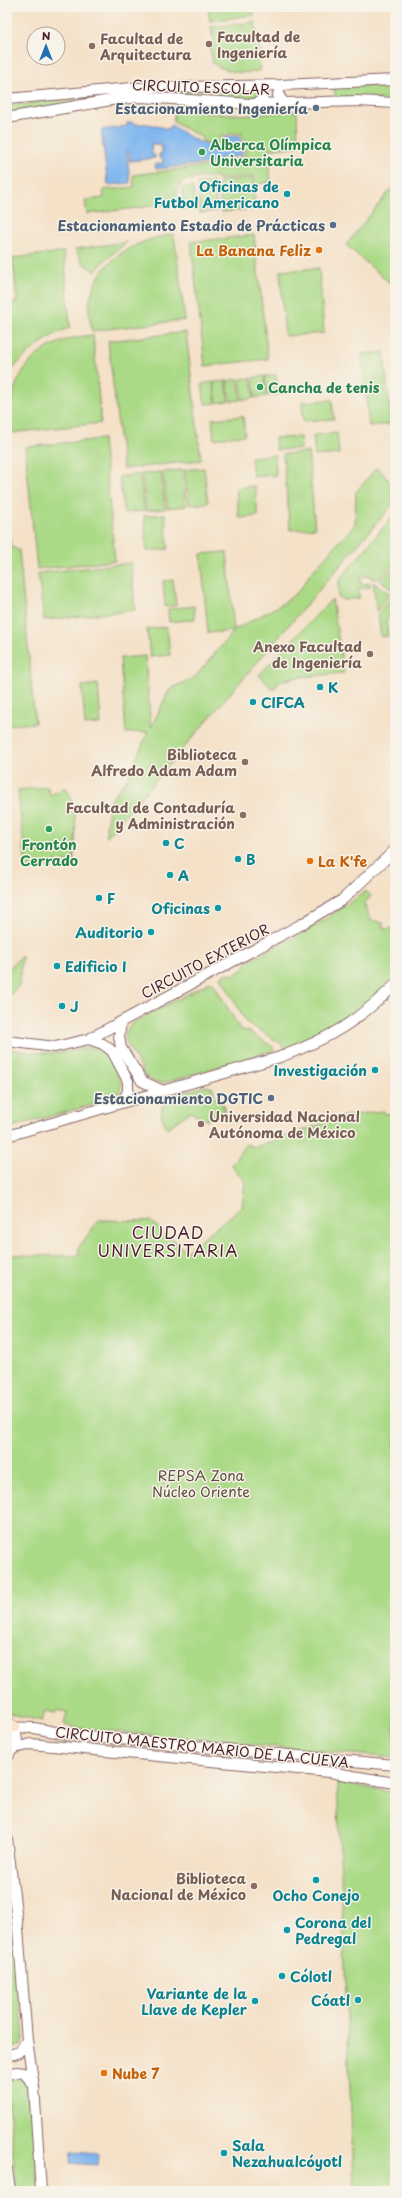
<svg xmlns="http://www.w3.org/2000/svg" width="402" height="2198" font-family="'Playpen Sans',sans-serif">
	<rect width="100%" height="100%" fill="#f7f3e8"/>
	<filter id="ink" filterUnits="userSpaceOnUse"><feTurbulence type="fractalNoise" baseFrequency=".025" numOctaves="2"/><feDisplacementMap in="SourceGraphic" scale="8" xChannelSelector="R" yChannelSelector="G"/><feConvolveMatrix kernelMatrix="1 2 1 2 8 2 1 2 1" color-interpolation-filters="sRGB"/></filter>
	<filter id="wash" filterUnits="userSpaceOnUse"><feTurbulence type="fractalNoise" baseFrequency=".012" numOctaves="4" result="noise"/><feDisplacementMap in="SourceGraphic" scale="16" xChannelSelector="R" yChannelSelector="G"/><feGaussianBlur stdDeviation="0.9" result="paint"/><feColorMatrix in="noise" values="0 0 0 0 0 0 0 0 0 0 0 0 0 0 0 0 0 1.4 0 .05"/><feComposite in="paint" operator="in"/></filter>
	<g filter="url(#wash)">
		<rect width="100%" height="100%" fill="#f4e1c8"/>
		<path fill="#abda87" stroke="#7a7c59" d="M208 7H253L254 15 210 21Z
			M255 22 260 51 259 71C242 74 228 73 213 63L209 46H214L211 27Z
			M395 84V100L335 98 334 87Z
			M211 89V97L141 93 7 113V106L114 93Z
			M219 89H259L258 100 219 97Z
			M175 111 251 115 297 111 298 146 267 150 271 182 258 184 255 188 254 176 216 179V176L184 180 177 189 178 203 87 214 85 200 104 198 103 190 134 187 133 175 223 164V161L245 158 242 133 221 135 222 144 203 142 201 137 173 122Z
			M253 178 255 209 221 212 219 181Z
			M213 181 217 211 200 213 197 183Z
			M395 184V285L391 284 346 245Z
			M193 187 195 208 184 209 182 188Z
			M174 234 185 320 92 331C91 324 89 317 89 310 91 263 133 240 174 234Z
			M254 235 268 359 205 366 191 242Z
			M127 242 103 262 95 272 83 263 75 249Z
			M64 252 70 327C45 338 28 351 11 371L7 305 17 302 13 258Z
			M319 268 324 333 285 336 280 271Z
			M186 332 201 460 123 469 108 341Z
			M93 335 101 423 10 433C6 375 35 340 93 335Z
			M384 352 391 424 369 426 362 354Z
			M276 375 279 395 268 396 265 376Z
			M264 376 267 396 255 398 253 378Z
			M251 378 254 398 243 400 240 379Z
			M238 379 241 400 230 401 227 381Z
			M226 381 228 401 217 403 214 382Z
			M213 382 216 403 205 404 202 384Z
			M332 400 334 419 303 421 302 402Z
			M243 416 245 435 214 439 212 419Z
			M337 433 339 454 315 456 313 435Z
			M300 437 301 449 276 450 275 438Z
			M103 439 115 561 37 569 25 447Z
			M308 452 315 528 290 530 283 454Z
			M275 455 276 475 253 477 251 457Z
			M377 467 393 485V504L107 837 106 828 110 801 128 777 148 732 126 733 120 658 145 656 151 727 170 689 195 677 234 631 208 633 201 554 227 552 234 630 284 603 300 590 310 574 355 524 356 492Z
			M204 468 208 503 189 505 184 470Z
			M182 470 186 506 167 508 163 472Z
			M161 472 165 509 146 511 142 474Z
			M140 474 144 511 124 513 119 477Z
			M255 486 258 516 239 518 236 488Z
			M395 513V533L391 534 392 542H394L395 564 379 579H372L371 576 360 577 361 584 370 583V587L358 589 360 598 344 600 338 597 339 581Z
			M165 514 168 549 147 551 144 516Z
			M7 522 11 547 19 550 35 723 7 725Z
			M131 563 135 610 44 620 38 573Z
			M395 568V587L393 590 380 580Z
			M173 580 176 605 165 607 163 581Z
			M373 582 390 594 377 611Z
			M395 593V608L386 621 388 636 381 637 378 614Z
			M332 599 344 673 290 678V679L280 681 273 690 259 675Z
			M194 606 195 619 169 622 168 609Z
			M167 627 170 655 150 657 147 629Z
			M98 684 101 724 85 725 82 686Z
			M48 787 50 795 66 787C79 810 76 837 73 863L56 860V865L26 868 18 790Z
			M366 891 371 896 364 904 371 920 383 923V929L395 928V976C365 1010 327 1034 284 1049L282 1044 246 1022 221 977 227 973 233 975 244 969 246 963 325 920Z
			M22 955 19 986 7 998V971Z
			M212 981 240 1029 249 1032 273 1047 274 1050 164 1083 152 1081 146 1077 126 1042 125 1033 131 1024Z
			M7 1048C28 1052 49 1055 71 1051 81 1049 94 1044 103 1052 112 1060 116 1074 122 1084L118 1095 114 1099 7 1128Z
			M207 1086 213 1088 215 1097 222 1101 225 1112 206 1120 190 1112 167 1128 161 1116 164 1097Z
			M384 1111 385 1114 395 1113V1758L77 1728 64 1725 67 1712 57 1710 56 1713 45 1711 42 1721 7 1713V1241L10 1255 78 1256 79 1247 99 1220 150 1221 186 1251 242 1207 245 1182 231 1165 246 1144 255 1147 345 1116Z
			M337 1782 395 1793V2191H359L354 2183Z
			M7 1887 24 2034 22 2044 12 2049 7 2045Z
			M7 2079H25L32 2088 39 2191H16Z"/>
		<path fill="#7fb6ee" stroke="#646a8c" d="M133 122V124H148L169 129 171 125C188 136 204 148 225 146L224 137 240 136 242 156 220 158V162L156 169 155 165 163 163 162 158H159V154H162L161 144H151L152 155H155V158L130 161 129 151H127L130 183 108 185 101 130 127 126V123Z
			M71 2152 98 2154 97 2165 70 2163Z"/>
	</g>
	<g filter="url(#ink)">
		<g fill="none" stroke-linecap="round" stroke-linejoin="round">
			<g stroke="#866362" stroke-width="12">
				<path id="tertiary" d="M281 85 278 95 285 104
					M7 99 132 88 281 85 395 80
					M255 104 262 100 263 95 260 88 255 86
					M7 118 111 100 141 97 252 104 357 101 395 103
					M121 1022 119 1036 121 1048 142 1081 161 1090
					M89 1039 103 1044 112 1051 128 1081V1091L123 1101
					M7 1041 55 1047 89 1039 300 925 342 900 395 850
					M7 1136 280 1057C331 1038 356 1022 395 985
					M7 1727 34 1728 66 1734 395 1765
					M7 1750 31 1744 329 1772 395 1783
					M7 1758 17 1741 15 1727
					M7 1838 18 1929 27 2040 34 2087 41 2191
					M7 2054C18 2056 22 2049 27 2040
					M7 2074 17 2072 24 2073 32 2083
					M7 2169 10 2191"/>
			</g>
			<g stroke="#866362" stroke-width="12">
				<path id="secondary" d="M7 1722 15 1727"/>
			</g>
			<use href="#tertiary" stroke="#fff" stroke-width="10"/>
			<use href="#secondary" stroke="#fbe5cf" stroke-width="11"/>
		</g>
	</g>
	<g fill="#8d6e63" stroke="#f7f3e8" stroke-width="1.5">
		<circle cx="209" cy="44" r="4"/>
		<circle cx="92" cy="46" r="4"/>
		<circle cx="370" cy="654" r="4"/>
		<circle cx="245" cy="762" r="4"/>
		<circle cx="243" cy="815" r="4"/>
		<circle cx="201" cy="1124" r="4"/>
		<circle cx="254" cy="1886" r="4"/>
	</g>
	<g fill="#5c6f8a" stroke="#f7f3e8" stroke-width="1.5">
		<circle cx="316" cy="108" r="4"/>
		<circle cx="333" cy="225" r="4"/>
		<circle cx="271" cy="1098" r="4"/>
	</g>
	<g fill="#2e9e5b" stroke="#f7f3e8" stroke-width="1.5">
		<circle cx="202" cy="152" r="4"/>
		<circle cx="260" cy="387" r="4"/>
		<circle cx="49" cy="829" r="4"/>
	</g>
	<g fill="#0f9aa8" stroke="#f7f3e8" stroke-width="1.5">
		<circle cx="287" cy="194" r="4"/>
		<circle cx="320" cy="687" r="4"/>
		<circle cx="253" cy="702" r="4"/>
		<circle cx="166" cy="843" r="4"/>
		<circle cx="238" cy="859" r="4"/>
		<circle cx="170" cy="875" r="4"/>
		<circle cx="99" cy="898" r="4"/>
		<circle cx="218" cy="908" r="4"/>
		<circle cx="151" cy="932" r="4"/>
		<circle cx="57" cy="966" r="4"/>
		<circle cx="62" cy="1006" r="4"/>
		<circle cx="375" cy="1070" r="4"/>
		<circle cx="316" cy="1880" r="4"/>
		<circle cx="287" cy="1930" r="4"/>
		<circle cx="282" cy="1976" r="4"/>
		<circle cx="358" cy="2000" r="4"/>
		<circle cx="255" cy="2001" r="4"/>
		<circle cx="224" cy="2153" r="4"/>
	</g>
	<g fill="#e8710a" stroke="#f7f3e8" stroke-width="1.5">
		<circle cx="319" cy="250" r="4"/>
		<circle cx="310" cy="861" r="4"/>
		<circle cx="104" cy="2073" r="4"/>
	</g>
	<g text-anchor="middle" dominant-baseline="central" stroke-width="3" stroke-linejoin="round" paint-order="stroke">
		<g font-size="14" font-weight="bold" fill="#785e54" stroke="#f7f3e8" text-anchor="end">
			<text x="217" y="36" text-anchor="start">Facultad de<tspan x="217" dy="16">Ingeniería</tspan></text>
			<text x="100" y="38" text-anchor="start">Facultad de<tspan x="100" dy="16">Arquitectura</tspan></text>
			<text x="362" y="646">Anexo Facultad<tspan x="362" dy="16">de Ingeniería</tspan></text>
			<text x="237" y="754">Biblioteca<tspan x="237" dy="16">Alfredo Adam Adam</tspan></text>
			<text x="235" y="807">Facultad de Contaduría<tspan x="235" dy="16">y Administración</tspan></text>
			<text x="209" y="1116" text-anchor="start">Universidad Nacional<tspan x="209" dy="16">Autónoma de México</tspan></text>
			<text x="246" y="1878">Biblioteca<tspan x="246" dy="16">Nacional de México</tspan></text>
		</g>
		<g font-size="14" fill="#4a1f2b" stroke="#f7f3e8">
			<text transform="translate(201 87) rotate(2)">CIRCUITO ESCOLAR</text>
			<text transform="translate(205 961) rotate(-28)">CIRCUITO EXTERIOR</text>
			<text transform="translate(202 1747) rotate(6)">CIRCUITO MAESTRO MARIO DE LA CUEVA</text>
		</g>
		<g font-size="14" font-weight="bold" fill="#4e5e75" stroke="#f7f3e8" text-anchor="end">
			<text x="308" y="108">Estacionamiento Ingeniería</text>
			<text x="325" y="225">Estacionamiento Estadio de Prácticas</text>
			<text x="263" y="1098">Estacionamiento DGTIC</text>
		</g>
		<g font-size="14" font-weight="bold" fill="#27864d" stroke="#f7f3e8" text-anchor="start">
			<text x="210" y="144">Alberca Olímpica<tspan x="210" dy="16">Universitaria</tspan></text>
			<text x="268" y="387">Cancha de tenis</text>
			<text x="49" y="844" text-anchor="middle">Frontón<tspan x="49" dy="16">Cerrado</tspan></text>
		</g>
		<g font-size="14" font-weight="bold" fill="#0d838f" stroke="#f7f3e8" text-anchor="start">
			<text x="279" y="186" text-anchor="end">Oficinas de<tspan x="279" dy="16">Futbol Americano</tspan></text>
			<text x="328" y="687">K</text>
			<text x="261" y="702">CIFCA</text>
			<text x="174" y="843">C</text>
			<text x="246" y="859">B</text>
			<text x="178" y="875">A</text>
			<text x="107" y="898">F</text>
			<text x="210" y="908" text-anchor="end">Oficinas</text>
			<text x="143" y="932" text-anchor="end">Auditorio</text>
			<text x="65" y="966">Edificio I</text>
			<text x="70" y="1006">J</text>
			<text x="367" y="1070" text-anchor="end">Investigación</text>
			<text x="316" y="1895" text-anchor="middle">Ocho Conejo</text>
			<text x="295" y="1922">Corona del<tspan x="295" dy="16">Pedregal</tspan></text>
			<text x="290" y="1976">Cólotl</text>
			<text x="247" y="1993" text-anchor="end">Variante de la<tspan x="247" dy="16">Llave de Kepler</tspan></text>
			<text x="350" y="2000" text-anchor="end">Cóatl</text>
			<text x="232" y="2145">Sala<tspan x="232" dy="16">Nezahualcóyotl</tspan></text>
		</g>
		<g font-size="14" font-weight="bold" fill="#c56008" stroke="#f7f3e8" text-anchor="start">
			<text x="311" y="250" text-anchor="end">La Banana Feliz</text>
			<text x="318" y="861">La K'fe</text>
			<text x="112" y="2073">Nube 7</text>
		</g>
		<g font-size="14" fill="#624e42" stroke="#f7f3e8">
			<text x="201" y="1475">REPSA Zona<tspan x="201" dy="16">Núcleo Oriente</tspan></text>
		</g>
		<g font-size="16" letter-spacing="1" fill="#4a1f2b" stroke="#f7f3e8">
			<text x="168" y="1232">CIUDAD<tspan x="168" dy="18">UNIVERSITARIA</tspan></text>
		</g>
	</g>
	<rect width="402" height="2198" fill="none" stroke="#f7f3e8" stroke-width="24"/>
	<g transform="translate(46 46)"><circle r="19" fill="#f7f3e8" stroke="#b29e9c"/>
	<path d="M0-3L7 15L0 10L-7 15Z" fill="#1f6fb2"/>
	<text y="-6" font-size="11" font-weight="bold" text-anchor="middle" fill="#4a1f2b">N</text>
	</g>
</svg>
